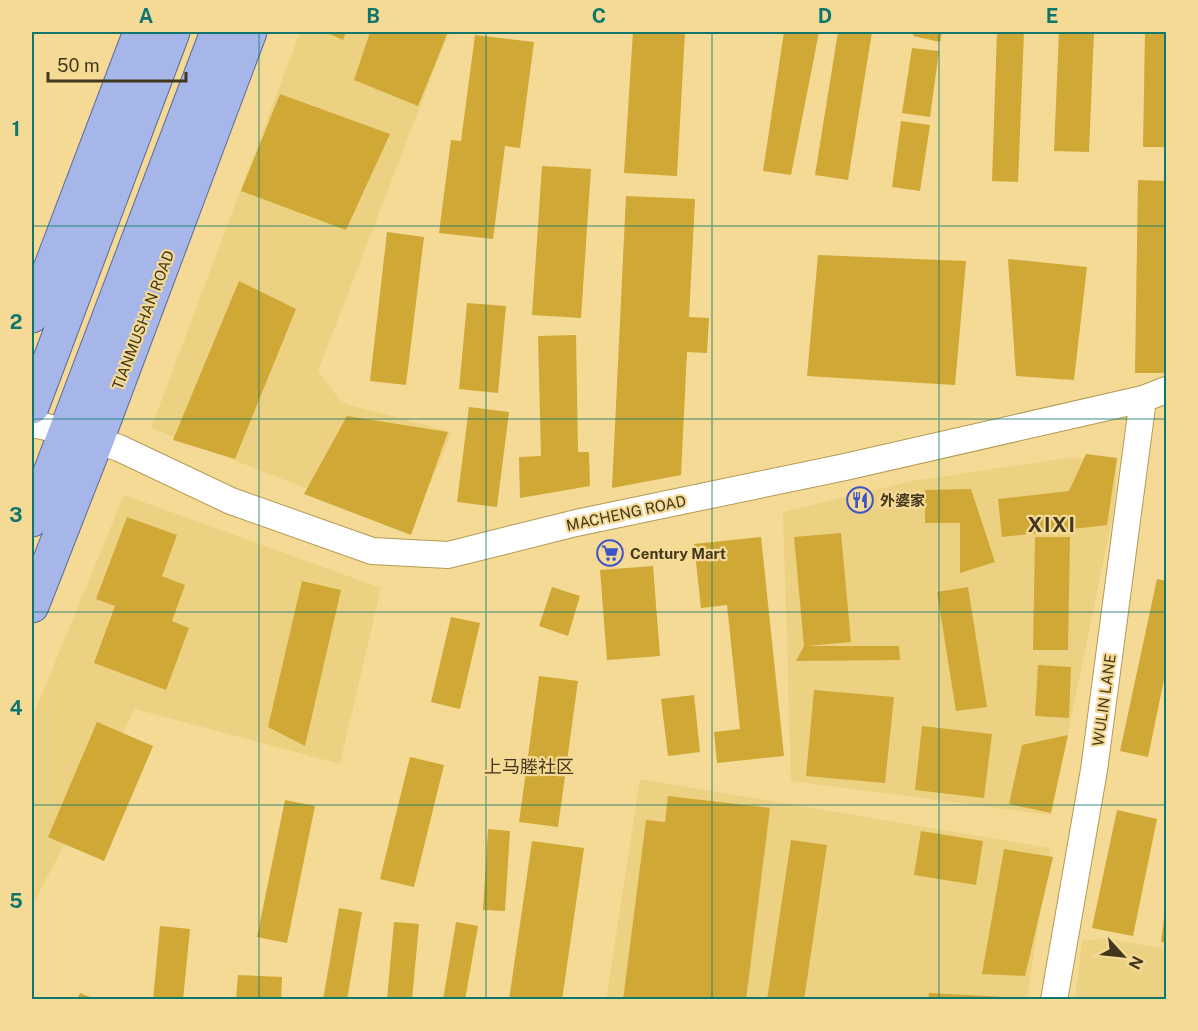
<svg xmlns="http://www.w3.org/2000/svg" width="1198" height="1031" font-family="'Public Sans','Noto Sans SC',sans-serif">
	<rect width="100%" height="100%" fill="#f4da95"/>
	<path fill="#edd183" d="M300 32H449L318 371 342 403 452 432 411 529 151 428Z
		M1068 458 1118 459 1113 515 1051 815 791 781 783 512 912 481Z
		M124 495 381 588 340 764 135 709 36 899 32 897V718Z
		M640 779 1050 848 1027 999 606 1000Z
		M1103 938 1166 949V999H1075L1082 941Z"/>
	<path fill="#cfa836" d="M325 32H346L343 40Z
		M370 32H448L418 106 354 80Z
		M633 32H685L677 176 624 173Z
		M784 32H819L791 175 763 171Z
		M838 32H872L848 180 815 175Z
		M914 32H942L940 42 913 36Z
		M997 32H1024L1018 182 992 181Z
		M1059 32H1094L1089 152 1054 151Z
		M1145 32H1166V147H1143Z
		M475 35 534 42 520 148 505 146 493 239 439 233 451 140 461 141Z
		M912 48 939 51 930 117 902 113Z
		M280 94 390 134 346 230 241 191Z
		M901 121 930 125 920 191 892 187Z
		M542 166 591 169 581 318 532 315Z
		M1138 180 1166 181 1164 373H1135Z
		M626 196 695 199 689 317 709 318 707 353 687 352 681 475 612 488Z
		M387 232 424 237 406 385 370 381Z
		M818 255 966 261 955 385 807 376Z
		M1008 259 1087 267 1074 380 1016 376Z
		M239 281 296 309 235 459 173 440Z
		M467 303 506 306 498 393 459 389Z
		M576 335 578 452H589L590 486 520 498 519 457 541 456 538 336Z
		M469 407 509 412 497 507 457 502Z
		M347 416 448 432 411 535 304 494Z
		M1086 454 1117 458 1107 525 1002 537 998 499 1069 491Z
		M971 489 995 562 960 573V523H925V490Z
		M127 517 177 535 162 576 185 585 172 621 189 628 166 690 94 663 115 606 96 599Z
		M841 533 851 642 807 646H899L900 660 796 661 804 646 794 537Z
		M761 537 784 756 717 763 714 732 740 729 727 605 701 608 694 544Z
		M1035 537H1070L1068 650H1033Z
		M653 566 660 656 607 660 600 570Z
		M1157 579 1166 581V670L1148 757 1120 751Z
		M302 581 341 590 305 746 268 727Z
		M552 587 580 596 568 636 539 626Z
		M968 587 987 707 956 711 937 592Z
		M451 617 480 623 460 709 431 702Z
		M1038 665 1071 667 1069 718 1035 716Z
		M539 676 578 681 558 827 519 822Z
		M814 690 894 697 885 783 806 776Z
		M694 695 700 752 668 756 661 699Z
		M97 722 153 746 104 861 48 837Z
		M922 726 992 734 984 798 915 790Z
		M1068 735 1051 813 1009 804 1022 745Z
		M410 757 444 765 414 887 380 879Z
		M668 796 770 808 746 1000H623L646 820 665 822Z
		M285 800 315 806 287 943 257 937Z
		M1117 810 1157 819 1133 936 1092 928Z
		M488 829 510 831 505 911 483 910Z
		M921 831 983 841 976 885 914 875Z
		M791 840 827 845 804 1000H767Z
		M532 841 584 848 562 1000H509Z
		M1004 849 1053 857 1025 976 982 974Z
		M339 908 362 912 347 1000H323Z
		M1165 910H1166V943L1161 942Z
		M394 922 419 924 412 1000H387Z
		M456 922 478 926 465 1000H443Z
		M160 926 190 929 183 1000H153Z
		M238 975 282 977 281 1000H236Z
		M80 993 95 999V1000H77Z
		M929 993 1004 997 1003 1000H928Z"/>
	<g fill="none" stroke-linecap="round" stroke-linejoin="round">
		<g stroke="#b39a56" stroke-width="28">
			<path id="minor" d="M32 424 66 431 119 448 231 501 372 551 448 555 576 523 845 467 1143 399 1166 390
				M1054 1000 1094 770 1143 399"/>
		</g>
		<g stroke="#5d6a98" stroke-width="35">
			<path id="major" d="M32 316 140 32
				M32 407 173 32
				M32 520 217 32
				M32 606 97 440 250 32"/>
		</g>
		<use href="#minor" stroke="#fff" stroke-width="26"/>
		<use href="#major" stroke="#a7b6e9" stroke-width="33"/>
	</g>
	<path fill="none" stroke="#0f766e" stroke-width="1.5" stroke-opacity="0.55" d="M259 32V1000M486 32V1000M712 32V1000M939 32V1000M32 226H1166M32 419H1166M32 612H1166M32 805H1166"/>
	<defs>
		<g id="restaurant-ring" transform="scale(1.35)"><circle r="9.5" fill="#f4da95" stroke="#3c54c6" stroke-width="1.5"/><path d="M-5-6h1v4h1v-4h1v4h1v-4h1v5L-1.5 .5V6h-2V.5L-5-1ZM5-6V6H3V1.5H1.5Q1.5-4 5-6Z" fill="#3c54c6"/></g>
		<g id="supermarket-ring" transform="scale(1.35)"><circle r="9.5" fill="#f4da95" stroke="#3c54c6" stroke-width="1.5"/><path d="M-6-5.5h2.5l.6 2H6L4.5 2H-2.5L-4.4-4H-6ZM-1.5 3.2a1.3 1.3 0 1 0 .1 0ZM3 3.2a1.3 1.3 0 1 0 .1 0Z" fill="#3c54c6"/></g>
	</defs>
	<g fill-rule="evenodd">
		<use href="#restaurant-ring" x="860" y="500"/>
		<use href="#supermarket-ring" x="610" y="553"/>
	</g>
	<g text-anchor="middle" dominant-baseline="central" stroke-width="4.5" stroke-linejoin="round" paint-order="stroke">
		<g font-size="15" fill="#42371b" stroke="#f4da95">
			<text transform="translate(143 320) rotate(-69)">TIANMUSHAN ROAD</text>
			<text transform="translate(626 513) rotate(-12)">MACHENG ROAD</text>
			<text transform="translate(1104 700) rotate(-82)">WULIN LANE</text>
		</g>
		<g font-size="15" font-weight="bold" fill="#42371b" stroke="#f4da95" text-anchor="start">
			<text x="880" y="500">外婆家</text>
			<text x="630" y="553">Century Mart</text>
		</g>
		<g font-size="18" fill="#42371b" stroke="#f4da95">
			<text x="529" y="766">上马塍社区</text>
		</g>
		<g font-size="21" font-weight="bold" letter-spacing="1.5" fill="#42371b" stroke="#f4da95">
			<text x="1052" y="524">XIXI</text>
		</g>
	</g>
	<rect width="1198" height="1031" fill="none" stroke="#f4da95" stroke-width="66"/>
	<g transform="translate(1123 956) rotate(117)" stroke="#f4da95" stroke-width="4.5" paint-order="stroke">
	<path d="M0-4.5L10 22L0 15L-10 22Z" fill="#42371b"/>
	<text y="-9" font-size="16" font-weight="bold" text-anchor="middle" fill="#42371b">N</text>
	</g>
	<path d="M48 72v9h138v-9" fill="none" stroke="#42371b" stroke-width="3"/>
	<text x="57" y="72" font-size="18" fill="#42371b" stroke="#f4da95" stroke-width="4.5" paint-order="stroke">50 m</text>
	<rect x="33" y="33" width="1132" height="965" fill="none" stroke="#0f766e" stroke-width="2"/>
	<g font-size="20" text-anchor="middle" font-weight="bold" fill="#0f766e">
		<text x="146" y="23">A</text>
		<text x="373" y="23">B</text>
		<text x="599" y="23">C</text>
		<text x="825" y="23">D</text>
		<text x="1052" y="23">E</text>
		<text x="16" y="136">1</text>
		<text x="16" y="329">2</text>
		<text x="16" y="522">3</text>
		<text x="16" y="715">4</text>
		<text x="16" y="908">5</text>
	</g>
</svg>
